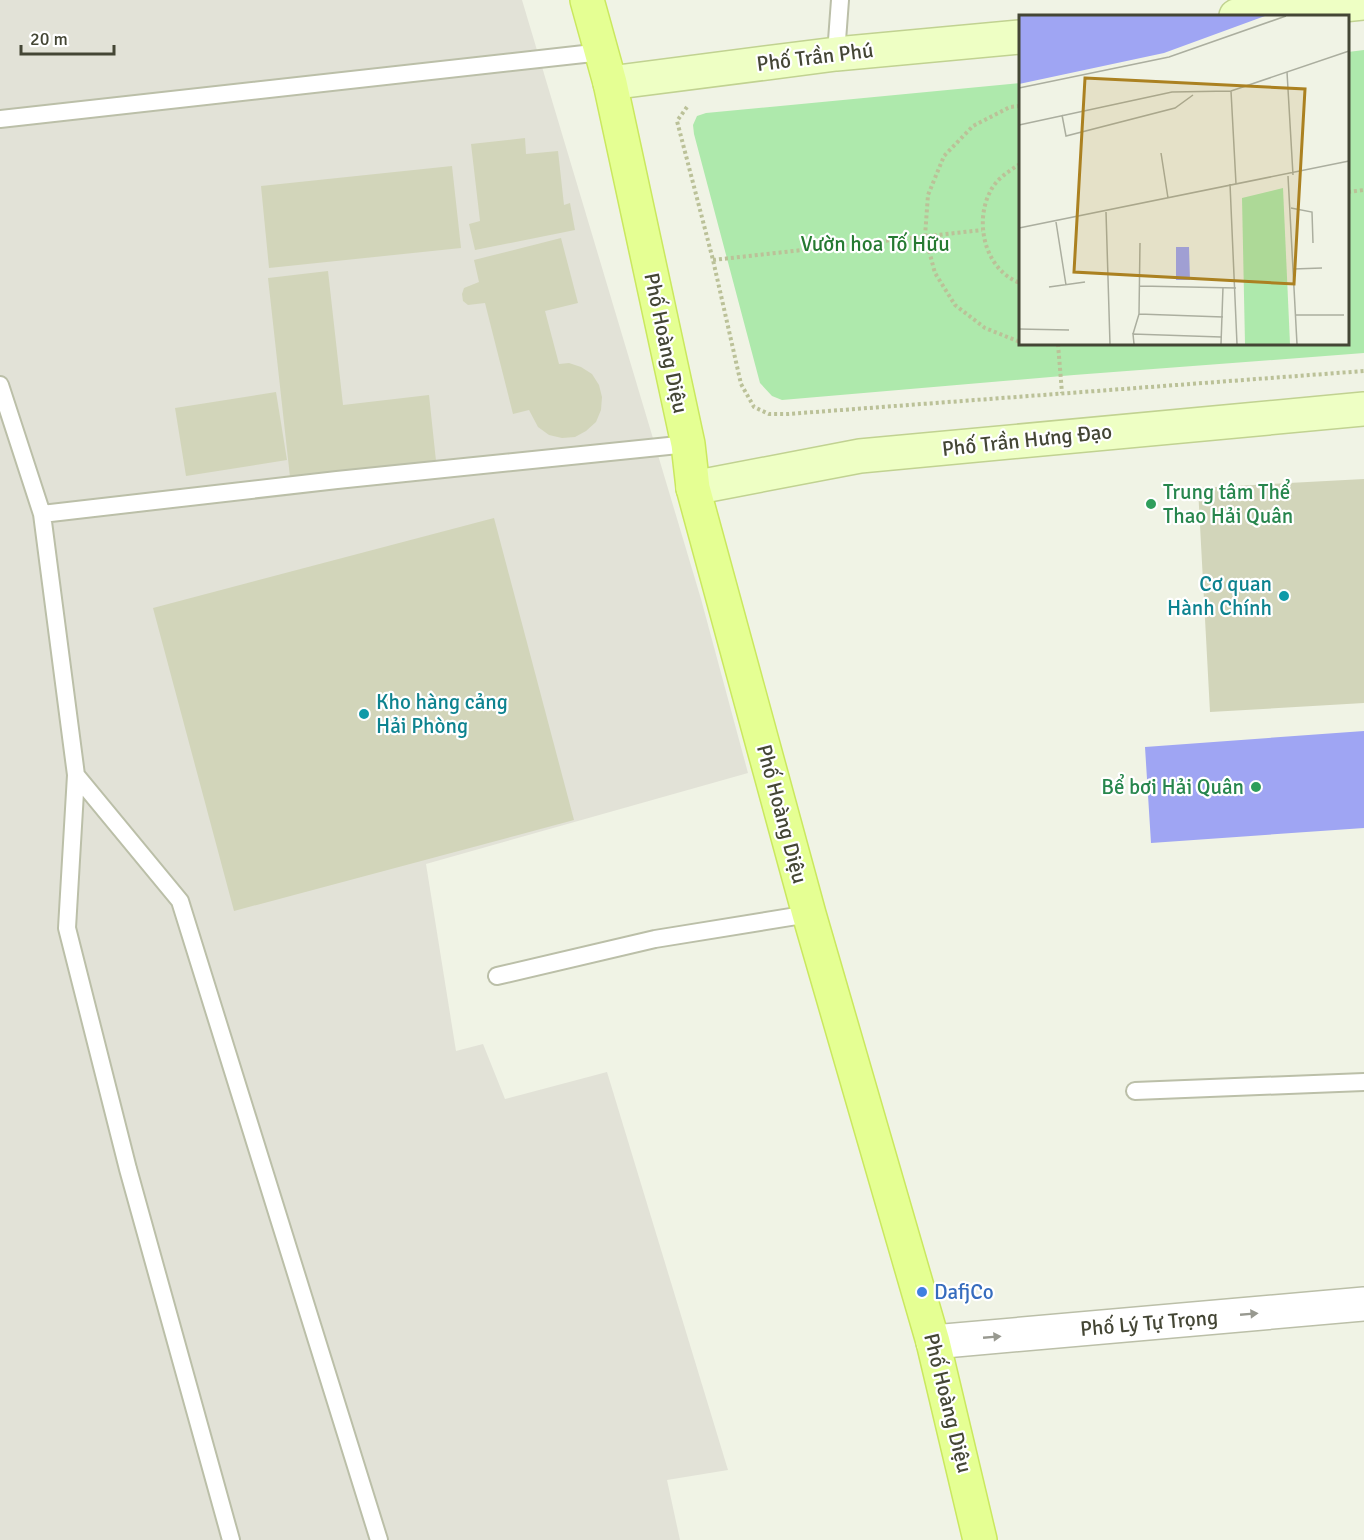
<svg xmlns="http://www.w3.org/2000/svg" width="1364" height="1540" font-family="Signika,sans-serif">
	<rect width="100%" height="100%" fill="#f0f3e5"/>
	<path fill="#e2e2d7" d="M0 0H522L701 599 748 773 426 864 456 1051 483 1044 505 1099 607 1072 728 1470 667 1480 680 1540H0Z"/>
	<path fill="#aee9ac" d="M1364 50V353L1074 375 782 400 772 396 760 383 694 134 693 125 697 116 706 113 1020 83V344H1348V52Z"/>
	<path fill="#9fa5f3" d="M1364 731V828L1151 843 1145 747Z"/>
	<path fill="#d2d5ba" d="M525 138 526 154 558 151 564 205 570 203 575 230 475 250 469 224 480 221 471 144Z
		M452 166 461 248 269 268 261 186Z
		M561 238 578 303 545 311 559 364 569 363 581 367 592 374 599 385 602 397 601 410 596 422 586 431 575 437 562 438 549 435 538 427 529 410 513 414 485 303 468 305 463 301 462 294 464 288 479 282 474 260Z
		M328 271 343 405 429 395 436 461 290 477 268 278Z
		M276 392 287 460 186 476 175 408Z
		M1364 479V703L1210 712 1198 488Z
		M494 518 574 820 234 911 153 608Z"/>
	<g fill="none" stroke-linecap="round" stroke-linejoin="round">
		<g stroke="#bbbfa8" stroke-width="20">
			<path id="lane" d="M836 54 840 0
				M0 119 602 52
				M0 385 42 514 76 775 67 928 128 1169 231 1540
				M42 514 337 480 688 444
				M76 775 180 901 379 1540
				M497 976 655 939 809 914
				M1135 1091 1364 1082"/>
		</g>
		<g stroke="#bbbfa8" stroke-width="36">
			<path id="street" d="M933 1342 1364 1304"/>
		</g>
		<g stroke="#c1d291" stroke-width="36">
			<path id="secondary" d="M1236 16 1364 3
				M610 83 836 54 1020 37
				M693 488 860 456 1364 409"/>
		</g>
		<g stroke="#cae85f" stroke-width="36">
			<path id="primary" d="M587 0 610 83 688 444 693 488 809 914 933 1342 980 1540"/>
		</g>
		<path stroke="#bbc198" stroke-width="4" stroke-dasharray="3 3" stroke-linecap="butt" d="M1020 106 1010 107 973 126 944 156 928 195 925 236 935 273 955 305 985 328 1020 342
			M687 107 677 121 713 260 741 384 754 407 769 414H788L1364 371
			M1020 164C1009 171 996 179 990 192 974 223 985 270 1020 283
			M1348 192 1364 190
			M713 260 982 230
			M1058 344 1062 393"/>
		<use href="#lane" stroke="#fff" stroke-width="16"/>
		<use href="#street" stroke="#fff" stroke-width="33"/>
		<use href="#secondary" stroke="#eeffc4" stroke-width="33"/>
		<use href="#primary" stroke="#e5ff93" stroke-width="33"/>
	</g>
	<defs><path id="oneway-solid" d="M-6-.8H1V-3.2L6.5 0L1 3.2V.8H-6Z" transform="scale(1.5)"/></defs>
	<g fill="#989990">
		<use href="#oneway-solid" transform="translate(1249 1314) rotate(-5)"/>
		<use href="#oneway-solid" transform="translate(992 1337) rotate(-5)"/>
	</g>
	<g fill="#2e9e5b" stroke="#fff" stroke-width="2">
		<circle cx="1151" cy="504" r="6"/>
		<circle cx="1256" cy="787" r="6"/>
	</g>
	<g fill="#0f9aa8" stroke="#fff" stroke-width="2">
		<circle cx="1284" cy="596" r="6"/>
		<circle cx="364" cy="714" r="6"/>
	</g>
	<circle fill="#3f7fe0" stroke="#fff" stroke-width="2" cx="922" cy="1292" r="6"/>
	<g text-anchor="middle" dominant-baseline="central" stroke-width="4.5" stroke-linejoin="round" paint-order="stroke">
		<g font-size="21" fill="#444635" stroke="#fff">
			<text transform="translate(815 57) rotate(-7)">Phố Trần Phú</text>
			<text transform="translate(666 343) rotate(78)">Phố Hoàng Diệu</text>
			<text transform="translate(1027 440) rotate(-6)">Phố Trần Hưng Đạo</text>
			<text transform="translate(782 814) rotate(75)">Phố Hoàng Diệu</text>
			<text transform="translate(1149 1323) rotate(-5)">Phố Lý Tự Trọng</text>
			<text transform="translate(948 1403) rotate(76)">Phố Hoàng Diệu</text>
		</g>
		<g font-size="21" fill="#267a32" stroke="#fff">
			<text x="875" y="244">Vườn hoa Tố Hữu</text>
		</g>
		<g font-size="21" fill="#27864d" stroke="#fff" text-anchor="start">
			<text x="1163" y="492">Trung tâm Thể<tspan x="1163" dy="24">Thao Hải Quân</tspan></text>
			<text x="1244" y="787" text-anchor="end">Bể bơi Hải Quân</text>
		</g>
		<g font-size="21" fill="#0d838f" stroke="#fff" text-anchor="end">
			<text x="1272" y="584">Cơ quan<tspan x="1272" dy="24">Hành Chính</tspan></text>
			<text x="376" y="702" text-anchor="start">Kho hàng cảng<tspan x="376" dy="24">Hải Phòng</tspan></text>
		</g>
		<g font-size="21" fill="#366cbe" stroke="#fff" text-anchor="start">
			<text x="934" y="1292">DafjCo</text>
		</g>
	</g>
	<g transform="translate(1019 15)">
		<rect width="330" height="330" fill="#f0f3e5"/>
		<path d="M264 173 271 329H226L223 183Z" fill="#aee9ac"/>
		<path d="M0 1H246L145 38 0 69ZM157 232H170L171 265H157Z" fill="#9fa5f3"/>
		<path fill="none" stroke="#abae9f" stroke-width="1.5" d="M268 57 274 160M0 73 150 42 267 1M212 76 217 169M43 100 47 121 156 93 174 80M0 110 153 77 212 76 330 36M142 138 149 183M269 161 278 329M211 169 218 329M272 193 293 197 294 228M87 197 91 329M37 207 47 270M0 213 330 146M274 254 303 253M121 271 217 273M30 272 66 267M120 299 121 228M277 300H325M0 314 50 315M114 319 120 299 204 302M115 329 114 319 202 322M202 329 204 272"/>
		<path fill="#ab8121" fill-opacity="0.15" stroke="#ab8121" stroke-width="3" d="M66 63 286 74 275 269 55 257Z"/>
		<rect width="330" height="330" fill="none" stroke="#444635" stroke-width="3"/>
	</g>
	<path d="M21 45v9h93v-9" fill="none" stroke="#444635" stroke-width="3"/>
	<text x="30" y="45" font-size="18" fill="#444635" stroke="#ffffff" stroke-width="4.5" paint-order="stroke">20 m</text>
</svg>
